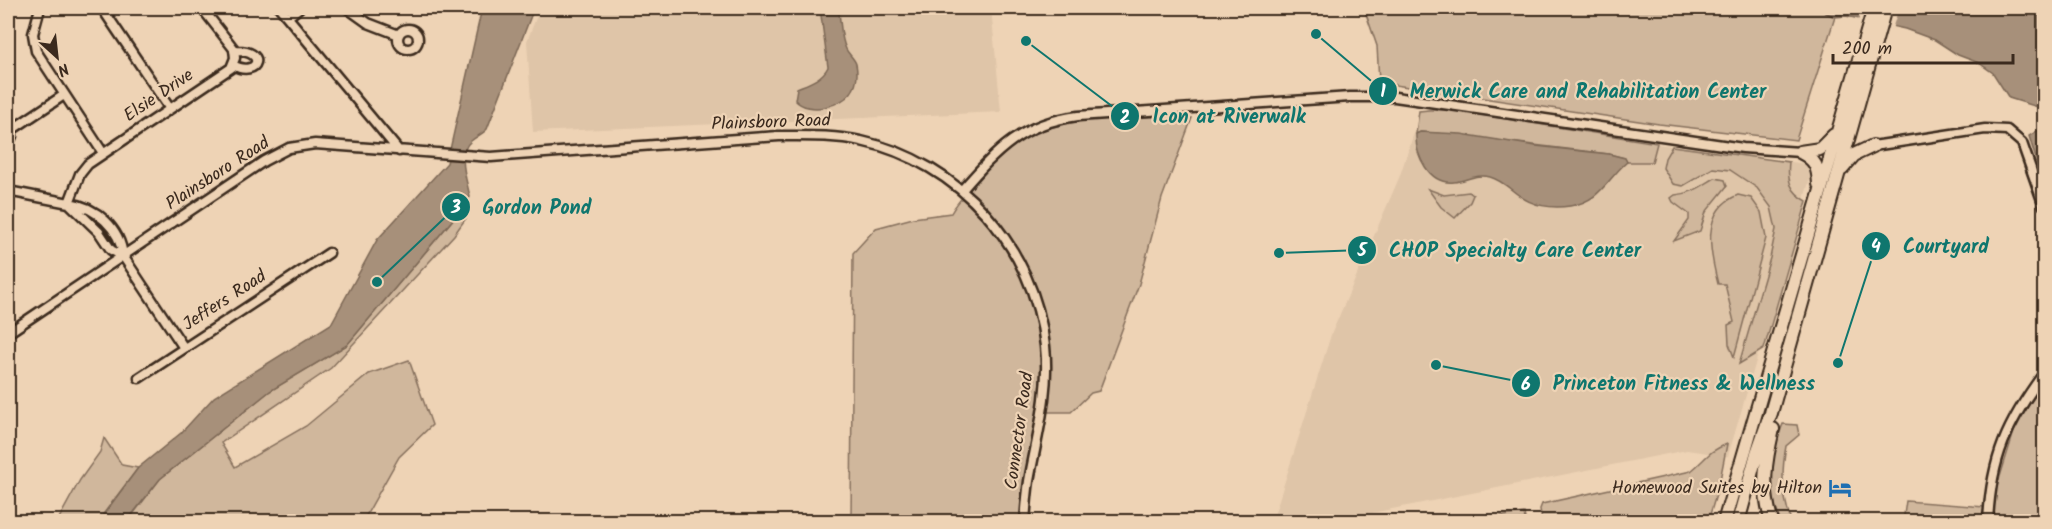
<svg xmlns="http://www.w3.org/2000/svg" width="2052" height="529" font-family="Kalam,sans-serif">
	<rect width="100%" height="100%" fill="#eed3b5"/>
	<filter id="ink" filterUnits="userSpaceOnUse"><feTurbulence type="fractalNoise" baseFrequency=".0167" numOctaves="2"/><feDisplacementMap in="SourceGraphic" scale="12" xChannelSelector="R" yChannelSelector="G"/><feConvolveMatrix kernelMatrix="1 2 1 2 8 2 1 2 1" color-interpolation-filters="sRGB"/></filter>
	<g filter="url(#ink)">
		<path fill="#dfc5a8" d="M540 8H991L1001 112 533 132 527 41Z
			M1421 112 1814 165 1728 456 1687 450 1332 521 1272 522 1331 335 1399 178Z"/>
		<path fill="#d0b79c" stroke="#86705d" stroke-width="1.5" d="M1364 8H1816L1835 17 1796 140 1659 124 1395 85 1379 81 1377 46Z
			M1429 110H1450L1657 143 1652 162H1627L1624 158 1609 154 1434 133 1421 132 1416 134 1419 111Z
			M1129 116 1192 118 1162 198 1139 284 1099 391 1091 393 1071 412H1042L1019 521 851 522 853 253 876 228 913 218 951 213C958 200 968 191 978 181 984 174 989 166 996 160 1033 122 1079 121 1129 116Z
			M1672 146 1789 162C1787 180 1790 192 1807 201L1764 349 1739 364 1770 258 1776 229 1771 207 1757 188 1730 170 1713 168 1683 186 1673 184 1663 168 1665 158Z
			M1715 178 1725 180 1727 186 1706 212 1700 231 1674 241 1689 220V214L1673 202 1671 198 1675 195C1692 194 1701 186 1715 178Z
			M1428 189 1444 195 1469 192 1473 195 1470 202 1455 218 1441 207Z
			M1738 195 1751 198 1761 212 1766 238 1734 357 1729 344 1728 325 1734 322 1725 284H1718C1710 253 1700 210 1738 195Z
			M460 211 466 218 454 235 331 368 221 443 235 467 306 426 369 374 409 360 432 425 399 457 363 521 127 522 160 479 270 391 347 345Z
			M2044 383V504L2040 521 1903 522 1906 501 1985 507 1994 496 2017 422Z
			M1783 424 1797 425 1799 435 1786 446C1781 474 1782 494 1791 521H1780C1768 488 1769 456 1783 424Z
			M104 438 122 465 138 468 98 521 57 522 80 480 100 452Z
			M1727 444 1719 485 1708 521H1542L1540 509 1542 504 1691 471C1707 458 1707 452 1727 444Z
			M1524 513 1525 519 1517 521H1431L1475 520Z"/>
		<path fill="#a7907a" stroke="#7c6755" stroke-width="1.5" d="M482 8H534L487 129C483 134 477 136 471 141 456 153 467 180 470 197L460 211 347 345 270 391 160 479 127 521 98 522 138 468 181 433 214 397 331 324 377 240 447 163Z
			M820 8H838C841 20 840 37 846 49 848 54 854 58 856 64 861 89 847 102 825 107 815 109 802 108 795 100L797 88C809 83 822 79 828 67Z
			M1816 8H2044V109L2009 98 1993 73 1979 63 1958 55 1935 40 1905 29 1846 16 1835 17Z
			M2044 123V185L2029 136 2042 128Z
			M1420 132 1461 134 1536 146 1609 154 1625 158 1627 162C1606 180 1601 201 1570 206 1552 209 1532 206 1517 194 1509 188 1501 180 1490 177 1477 173 1466 181 1454 182 1429 185 1415 155 1416 134Z"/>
		<path fill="#eed3b5" d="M1862 8H1899L1892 29 1858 21Z"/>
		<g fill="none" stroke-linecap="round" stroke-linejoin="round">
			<g stroke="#3b2a1e" stroke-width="13">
				<path id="minor" d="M40 8 33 34 36 51 103 153
					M102 8 170 109
					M280 8 399 151
					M347 8 368 23 399 35
					M288 17 299 8
					M398 39a10 10 0 1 1 20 0a10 10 0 1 1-20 0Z
					M233 65C258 79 269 49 234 51
					M10 131 64 95
					M8 144 12 136 8 129
					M1873 146 1985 129 2007 130 2022 143 2044 206
					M962 190C997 150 1022 123 1078 116L1350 97H1395L1743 148 1800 152
					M8 191 69 203 80 174 88 164 231 68 235 58 234 49 202 8
					M123 256 111 250 99 232 69 203C96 207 120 228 123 256L184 348
					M8 333 264 161 289 148 315 144 491 157 779 136C807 136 833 135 861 141 959 162 1034 246 1045 346 1050 392 1037 436 1029 481 1027 494 1026 508 1025 522
					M139 378 329 253
					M1988 522C1991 458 2007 423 2044 373"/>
			</g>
			<g stroke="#3b2a1e" stroke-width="16">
				<path id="highway" d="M1800 152C1816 160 1818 167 1819 184
					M1800 152 1820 149 1834 135
					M1842 169 1854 155 1873 146
					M1724 522 1874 8
					M1738 522 1757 453 1771 413 1885 8
					M1772 522C1761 487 1765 463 1773 429"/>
			</g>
			<use href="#minor" stroke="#eed3b5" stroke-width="8"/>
			<use href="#highway" stroke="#eed3b5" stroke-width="12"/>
		</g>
	</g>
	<defs>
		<g id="hotel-bare" transform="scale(1.8)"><path d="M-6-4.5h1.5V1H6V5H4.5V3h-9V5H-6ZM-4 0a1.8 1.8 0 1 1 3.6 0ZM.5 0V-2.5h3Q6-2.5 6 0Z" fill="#1f6fb2" stroke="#eed3b5" stroke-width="2.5" paint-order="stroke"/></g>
	</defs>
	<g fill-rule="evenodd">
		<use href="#hotel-bare" x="1840" y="488"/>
	</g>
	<g text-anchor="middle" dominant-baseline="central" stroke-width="4.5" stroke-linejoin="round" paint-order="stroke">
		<g font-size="18" fill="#3b2a1e" stroke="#eed3b5">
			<text transform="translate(159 96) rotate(-34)">Elsie Drive</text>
			<text transform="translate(771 123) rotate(-2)">Plainsboro Road</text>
			<text transform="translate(218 174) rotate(-33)">Plainsboro Road</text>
			<text transform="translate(225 301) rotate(-33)">Jeffers Road</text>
			<text transform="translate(1020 431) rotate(-82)">Connector Road</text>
		</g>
		<g font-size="18" fill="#3b2a1e" stroke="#eed3b5" text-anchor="end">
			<text x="1822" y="488">Homewood Suites by Hilton</text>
		</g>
	</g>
	<path fill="none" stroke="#0f766e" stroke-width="2" d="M1316 34L1383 91M1026 41L1125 116M377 282L456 207M1838 363L1876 246M1279 253L1362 250M1436 365L1526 383"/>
	<g fill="#0f766e" stroke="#eed3b5" stroke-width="2">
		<circle cx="1316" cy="34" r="6"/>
		<circle cx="1026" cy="41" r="6"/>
		<circle cx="377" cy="282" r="6"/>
		<circle cx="1838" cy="363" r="6"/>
		<circle cx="1279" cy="253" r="6"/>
		<circle cx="1436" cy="365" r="6"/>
		<circle cx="1383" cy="91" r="15"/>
		<circle cx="1125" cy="116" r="15"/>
		<circle cx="456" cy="207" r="15"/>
		<circle cx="1876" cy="246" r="15"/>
		<circle cx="1362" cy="250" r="15"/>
		<circle cx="1526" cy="383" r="15"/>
	</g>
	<g font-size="18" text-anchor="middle" font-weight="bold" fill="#fff">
		<text x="1383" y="97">1</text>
		<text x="1125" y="123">2</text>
		<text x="456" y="213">3</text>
		<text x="1876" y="252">4</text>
		<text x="1362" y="256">5</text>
		<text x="1526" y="390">6</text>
	</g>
	<g font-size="20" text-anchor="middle" font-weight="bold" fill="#0f766e" stroke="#eed3b5" stroke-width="4.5" stroke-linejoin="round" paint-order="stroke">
		<text x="1588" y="98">Merwick Care and Rehabilitation Center</text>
		<text x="1229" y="123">Icon at Riverwalk</text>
		<text x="537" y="214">Gordon Pond</text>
		<text x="1946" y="253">Courtyard</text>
		<text x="1515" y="257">CHOP Specialty Care Center</text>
		<text x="1684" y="390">Princeton Fitness &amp; Wellness</text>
	</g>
	<rect width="2052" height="529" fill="none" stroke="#eed3b5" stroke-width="30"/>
	<rect x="15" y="15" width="2022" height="499" fill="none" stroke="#3b2a1e" stroke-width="2" filter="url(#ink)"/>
	<g transform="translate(57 57) rotate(153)" stroke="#eed3b5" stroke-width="4.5" paint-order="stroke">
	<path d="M0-4.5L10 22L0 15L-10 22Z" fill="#3b2a1e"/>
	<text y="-9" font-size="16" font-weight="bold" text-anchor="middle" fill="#3b2a1e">N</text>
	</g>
	<path d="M1833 54v9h180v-9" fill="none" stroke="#3b2a1e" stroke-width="3"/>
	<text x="1842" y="54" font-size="18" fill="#3b2a1e" stroke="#eed3b5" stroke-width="4.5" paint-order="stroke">200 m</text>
</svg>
